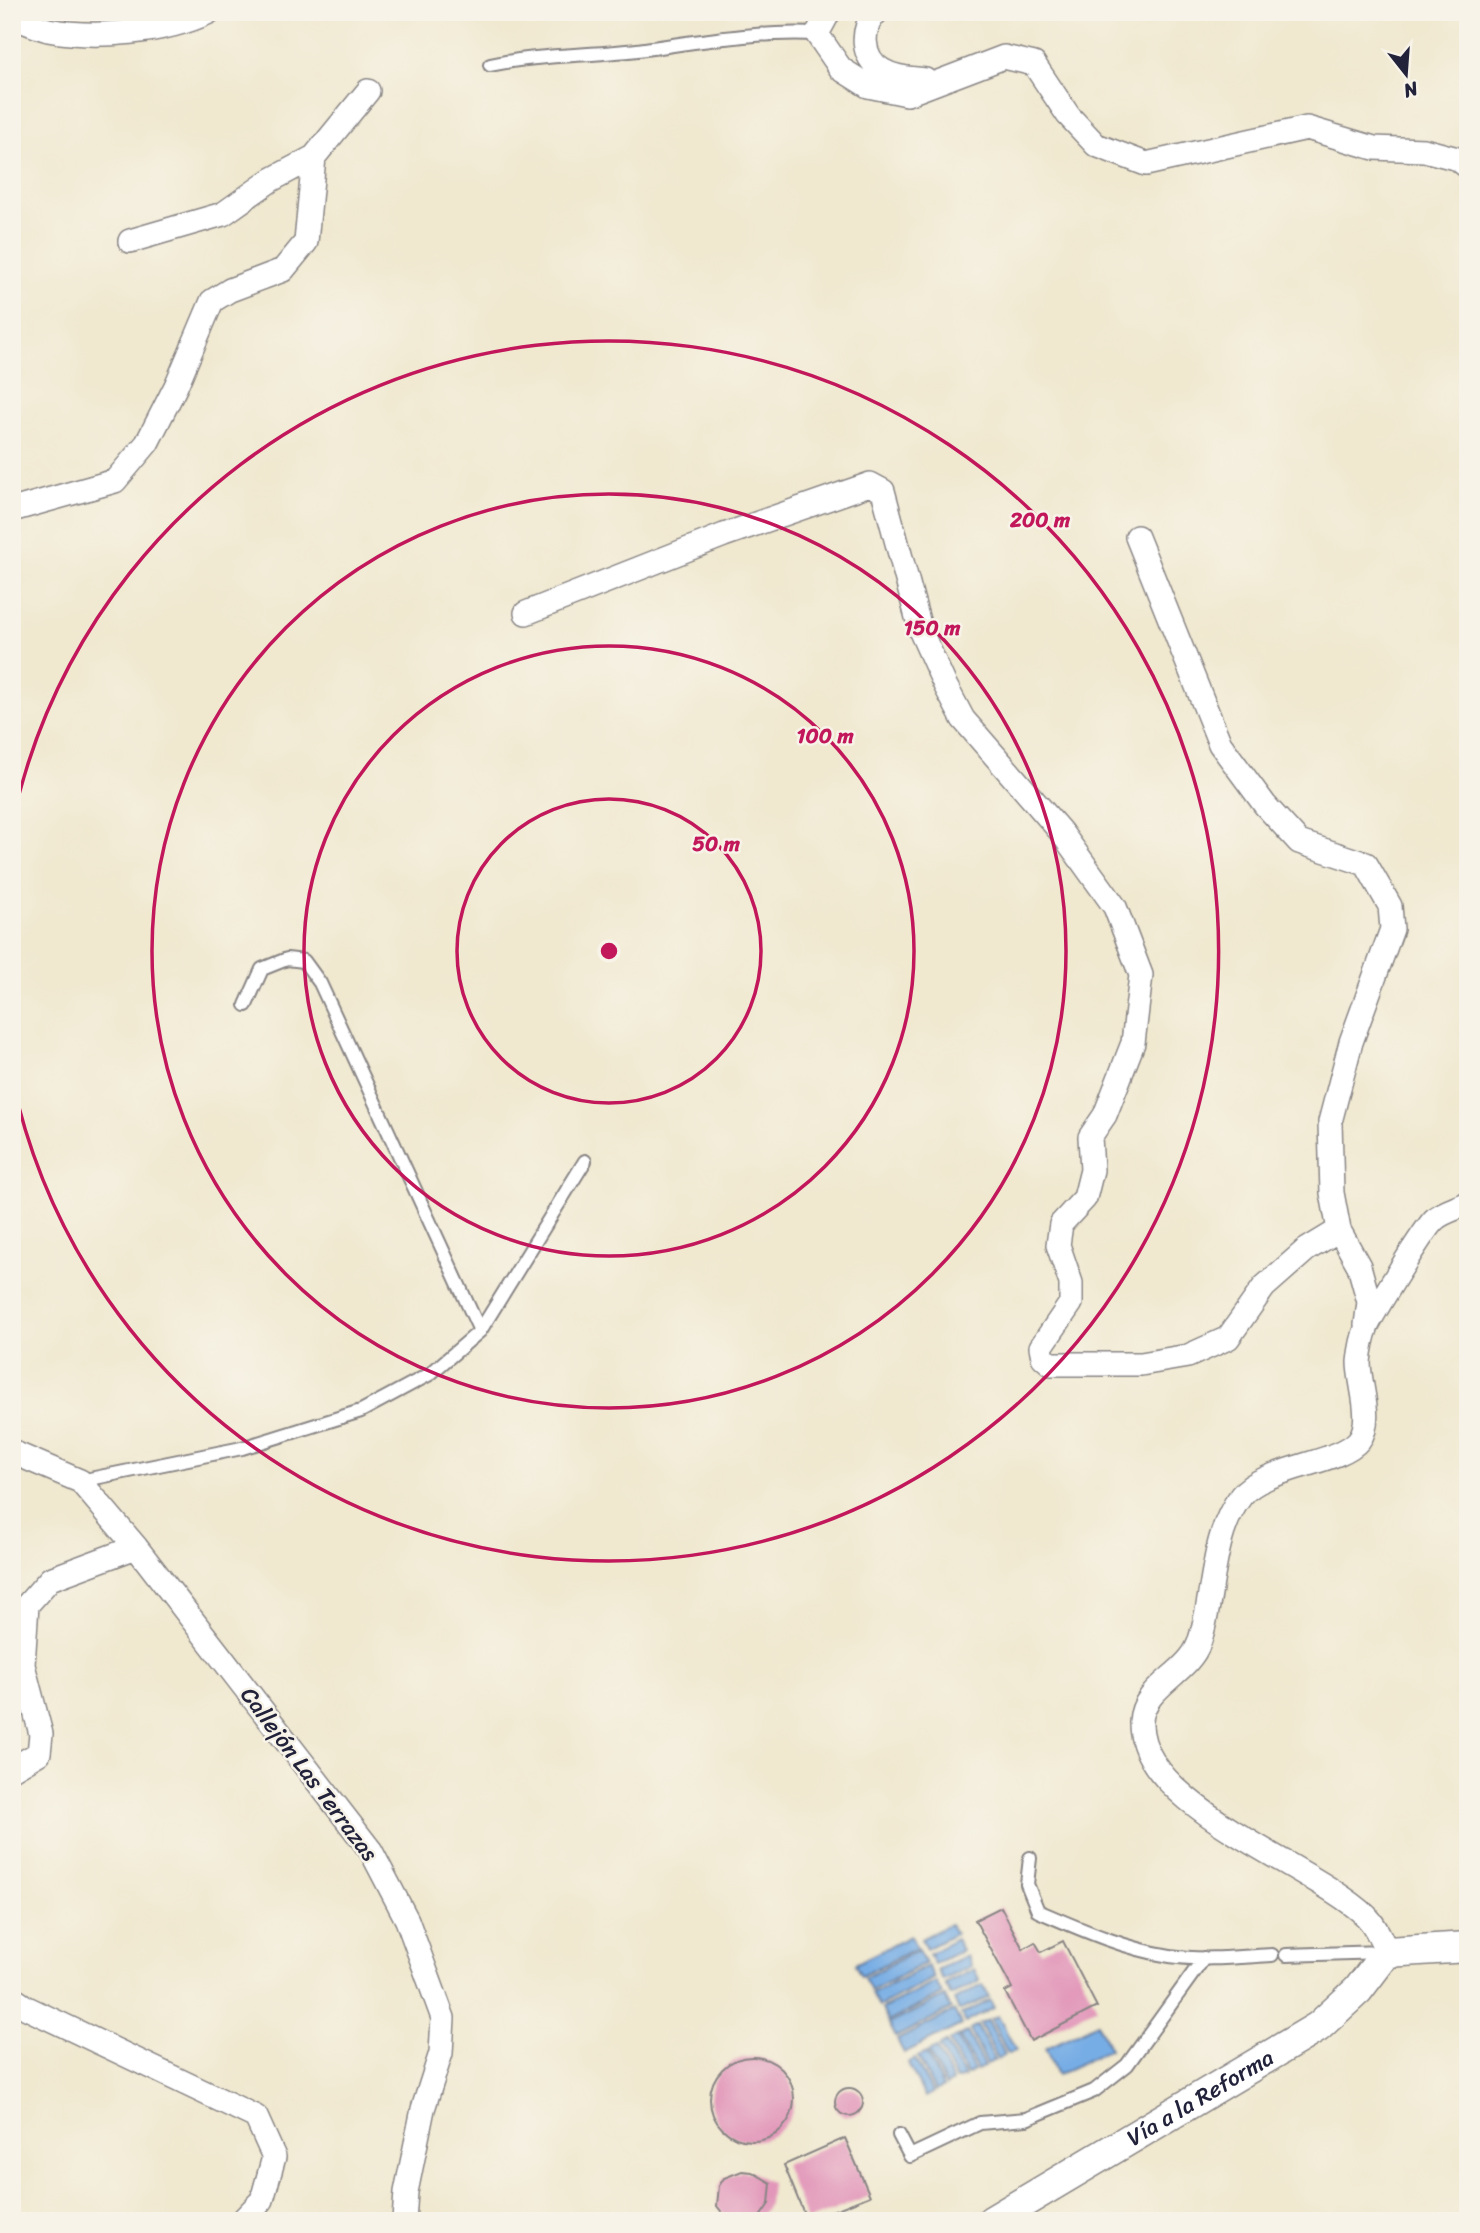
<svg xmlns="http://www.w3.org/2000/svg" width="1480" height="2233" font-family="Sriracha,sans-serif">
	<rect width="100%" height="100%" fill="#f7f3e8"/>
	<filter id="ink" filterUnits="userSpaceOnUse"><feTurbulence type="fractalNoise" baseFrequency=".0143" numOctaves="2"/><feDisplacementMap in="SourceGraphic" scale="14" xChannelSelector="R" yChannelSelector="G"/><feConvolveMatrix kernelMatrix="1 2 1 2 8 2 1 2 1" color-interpolation-filters="sRGB"/></filter>
	<filter id="wash" filterUnits="userSpaceOnUse"><feTurbulence type="fractalNoise" baseFrequency=".00686" numOctaves="4" result="noise"/><feDisplacementMap in="SourceGraphic" scale="28" xChannelSelector="R" yChannelSelector="G"/><feGaussianBlur stdDeviation="1.57" result="paint"/><feColorMatrix in="noise" values="0 0 0 0 0 0 0 0 0 0 0 0 0 0 0 0 0 1.4 0 .05"/><feComposite in="paint" operator="in"/></filter>
	<g filter="url(#wash)">
		<rect width="100%" height="100%" fill="#f0e8cf"/>
		<path fill="#77ade5" stroke="#4c6890" stroke-width="2" d="M950 1924 955 1934 926 1949 921 1939Z
			M910 1936 917 1948 861 1976 855 1964Z
			M956 1939 962 1950 934 1964 929 1954Z
			M918 1950 925 1963 871 1991 864 1978Z
			M966 1955 971 1966 943 1980 937 1970Z
			M927 1966 934 1978 879 2007 872 1994Z
			M974 1969 980 1981 951 1996 945 1984Z
			M936 1982 942 1994 888 2022 882 2009Z
			M983 1985 989 1997 959 2011 954 2000Z
			M945 1996 951 2009 896 2037 889 2024Z
			M990 2000 994 2008 965 2023 961 2015Z
			M954 2011 961 2025 904 2053 897 2040Z
			M998 2016 1016 2050 1008 2054 991 2019Z
			M988 2020 1005 2055 998 2059 980 2024Z
			M1097 2023 1110 2049 1057 2075 1045 2049Z
			M977 2026 995 2060 987 2064 970 2030Z
			M967 2032 985 2066 977 2070 959 2036Z
			M957 2037 974 2071 966 2075 949 2041Z
			M946 2043 964 2077 956 2080 939 2047Z
			M936 2048 953 2082 946 2086 928 2052Z
			M926 2053 943 2087 935 2091 918 2057Z
			M915 2059 933 2093 925 2097 908 2063Z"/>
		<g id="blocks">
			<path fill="#e296b9" d="M1001 1907 1023 1949 1035 1942 1041 1952 1063 1941 1097 2007 1031 2041 1005 1992 1012 1988 975 1920Z
				M710 2099a42 42 0 1 1 84 0a42 42 0 1 1-84 0Z
				M835 2102a14 14 0 1 1 28 0a14 14 0 1 1-28 0Z
				M845 2138 870 2196 807 2221 784 2165Z
				M742 2171 752 2172 771 2183 769 2204 757 2221H729L717 2206 719 2186 724 2178Z"/>
		</g>
	</g>
	<g filter="url(#ink)">
		<use href="#blocks" fill-opacity="0" stroke="#898585" stroke-width="2"/>
		<g fill="none" stroke-linecap="round" stroke-linejoin="round">
			<g stroke="#898585" stroke-width="16">
				<path id="service" d="M490 65C541 54 593 56 645 49 703 41 758 31 817 34
					M246 1005 262 969 287 959 304 961 320 983 480 1331
					M80 1481 242 1448 361 1411 430 1374 480 1331 585 1161
					M1030 1858 1027 1884 1038 1911C1080 1929 1125 1949 1170 1956 1204 1961 1238 1957 1272 1955
					M1286 1955 1383 1952
					M899 2135 910 2156 980 2123 1026 2119 1094 2091 1127 2065 1204 1958"/>
			</g>
			<g stroke="#898585" stroke-width="26">
				<path id="minor" d="M829 12 817 34 841 69 868 86 907 94 1004 57 1034 64 1068 115 1096 145 1146 164 1307 128 1374 148 1424 150 1458 159 1468 167
					M877 12C860 27 861 58 882 70 895 78 910 78 925 80
					M12 17C24 21 36 27 48 30 96 39 165 33 209 12
					M130 241 223 214 271 180 314 157
					M12 510 115 481 147 443 176 386 212 301 230 290 283 270 306 242 314 157 368 91
					M1137 537 1220 744 1265 805 1299 842 1366 864 1390 906 1392 929 1351 1042 1330 1122 1332 1193 1339 1230 1359 1266 1369 1302 1366 1325
					M526 613 724 535 870 484 883 491 921 632 945 685 963 719 1061 832 1115 907 1141 975 1133 1043 1105 1115 1090 1137 1092 1170 1085 1198 1061 1224 1058 1245 1071 1283V1303L1041 1347 1043 1357 1051 1364H1141L1188 1356 1228 1338 1264 1287 1306 1250 1339 1230
					M12 1452 80 1481 136 1547 371 1851 407 1920 443 2018 441 2053 423 2109 406 2192 404 2221
					M12 1769 39 1753 41 1734 23 1665 27 1605 50 1579 136 1547
					M1387 1952C1381 1939 1376 1926 1366 1916 1313 1865 1139 1806 1141 1722 1142 1687 1188 1674 1199 1643 1215 1597 1210 1537 1241 1496 1263 1467 1340 1464 1359 1440 1374 1420 1359 1385 1359 1362 1360 1352 1363 1336 1367 1326 1374 1312 1425 1227 1435 1219 1443 1212 1458 1208 1468 1203
					M12 1998 27 2008 256 2117 274 2157 262 2200 242 2221"/>
			</g>
			<g stroke="#898585" stroke-width="33">
				<g id="tertiary">
					<path id="s1" d="M992 2221 1318 2027 1358 1990 1387 1952 1468 1947"/>
				</g>
			</g>
			<use href="#service" stroke="#fff" stroke-width="12"/>
			<use href="#minor" stroke="#fff" stroke-width="23"/>
			<use href="#tertiary" stroke="#fff" stroke-width="30"/>
		</g>
	</g>
	<g fill="none" stroke="#c2185b" stroke-width="3.5">
		<circle cx="609" cy="951" r="152"/>
		<circle cx="609" cy="951" r="305"/>
		<circle cx="609" cy="951" r="457"/>
		<path d="M12 824A610 610 0 1 1 12 1078"/>
	</g>
	<g text-anchor="middle" dominant-baseline="central" stroke-width="5" stroke-linejoin="round" paint-order="stroke">
		<g font-size="23" fill="#22223b" stroke="#f7f3e8">
			<text transform="translate(309 1774) rotate(53)">Callejón Las Terrazas</text>
			<text stroke="none"><textPath href="#s1" startOffset="242">Vía a la Reforma</textPath></text>
		</g>
	</g>
	<circle cx="609" cy="951" r="10" fill="#c2185b" stroke="#f7f3e8" stroke-width="3.5"/>
	<g font-size="21" text-anchor="middle" font-weight="bold" fill="#c2185b" stroke="#f7f3e8" stroke-width="5" stroke-linejoin="round" paint-order="stroke">
		<text x="1040" y="527">200 m</text>
		<text x="932" y="635">150 m</text>
		<text x="825" y="743">100 m</text>
		<text x="716" y="851">50 m</text>
	</g>
	<rect width="1480" height="2233" fill="none" stroke="#f7f3e8" stroke-width="42"/>
	<g transform="translate(1406 74) rotate(163)" stroke="#f7f3e8" stroke-width="5" paint-order="stroke">
	<path d="M0-5L12 26L0 18L-12 26Z" fill="#22223b"/>
	<text y="-10" font-size="19" font-weight="bold" text-anchor="middle" fill="#22223b">N</text>
	</g>
</svg>
